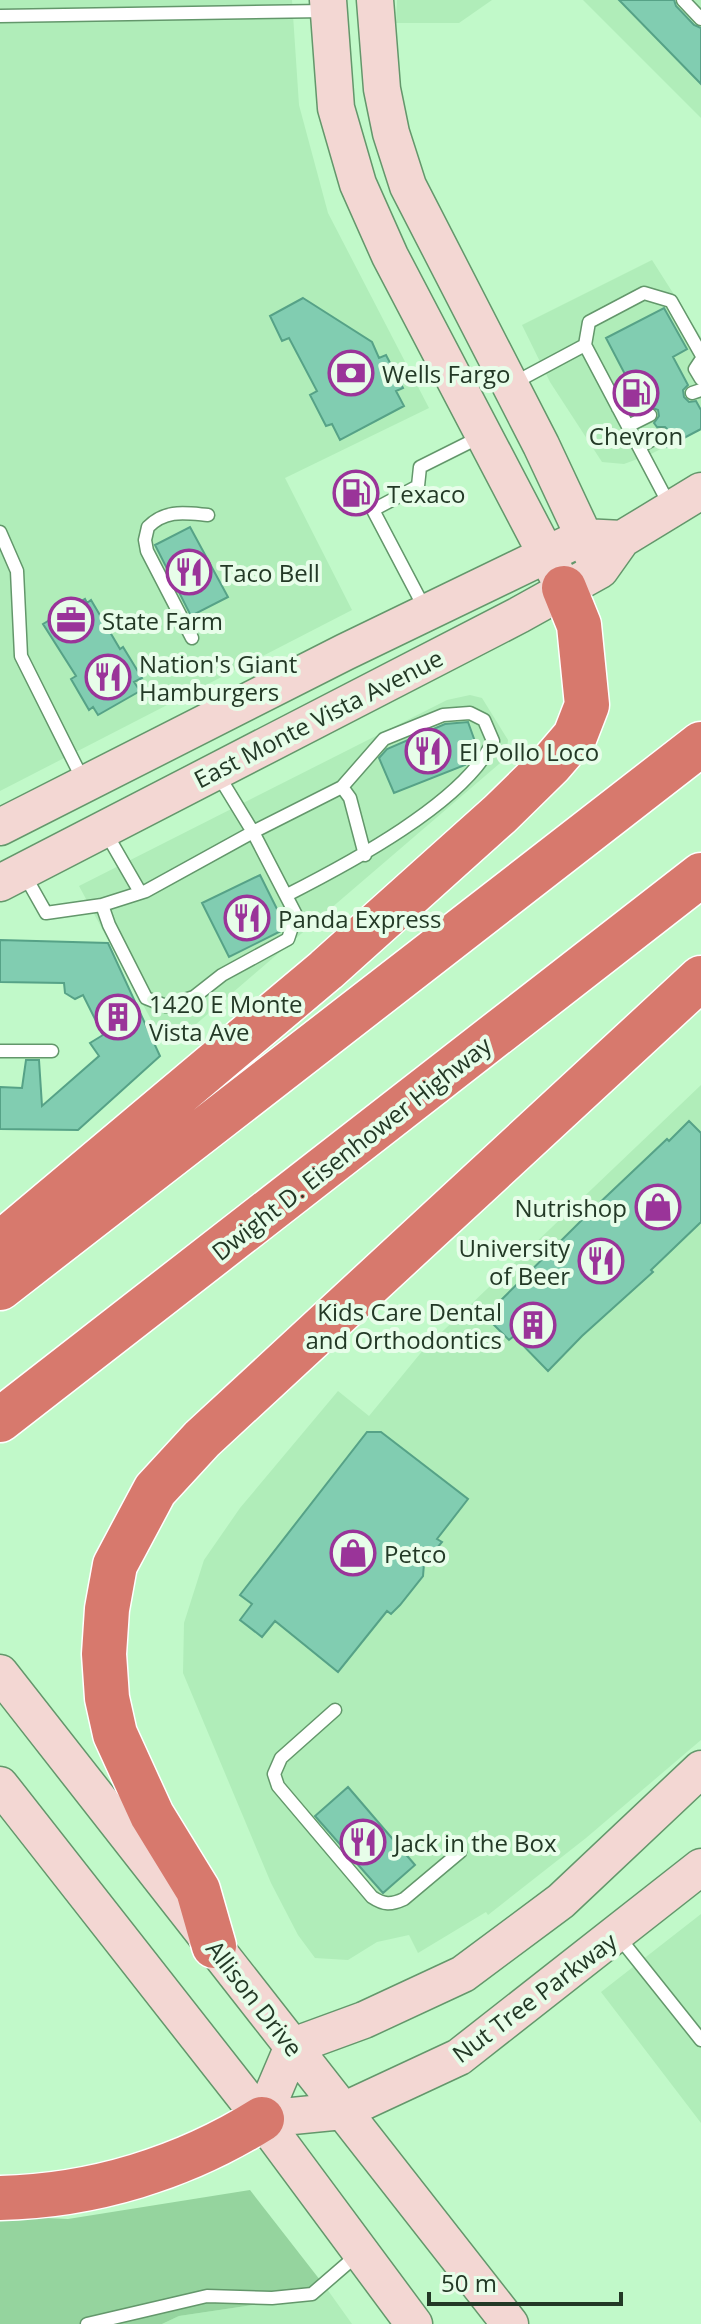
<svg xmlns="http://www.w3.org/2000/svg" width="701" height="2324" font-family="'Open Sans',sans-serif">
	<rect width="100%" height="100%" fill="#c1f9c9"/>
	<path fill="#b0edb9" d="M0 0H292L299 105 328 213 429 408 285 478 352 610 0 791Z
		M397 0H492L459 23H396Z
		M583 0H701V118Z
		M652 260 701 337V428L651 454 624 464 602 462 550 382 522 325Z
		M470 695 482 698 508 740 506 758 188 1031 154 1025 79 886 447 700Z
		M701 1085V1740L586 1838 488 1915 486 1912 418 1953 409 1935 377 1942 348 1960 315 1958 298 1935 271 1883 183 1673 184 1623 204 1560 240 1508 338 1391 369 1416 424 1349Z
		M701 1914V2123L601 1992Z
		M327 2289 352 2324H162L179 2316 286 2300Z"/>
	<path fill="#95d49e" d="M250 2190 327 2289 286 2300 179 2316 162 2324H0V2216L68 2219Z"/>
	<path fill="#81cdb1" stroke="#56a287" stroke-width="2" d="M619 0H674L676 6 694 25 701 28V84Z
		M303 298 372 342 379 358 386 355 403 388 396 391 404 406 340 440 332 424 326 426 310 395 317 391 289 338 282 341 270 316Z
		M664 308 687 349 673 357 688 385 683 390 684 397 689 402 696 401 701 410V429L667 447 665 443 669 439V431L665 427H657L654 423 659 416 658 410 645 405 650 398 649 392 642 388 637 389 631 378 628 380 606 338Z
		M190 527 228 597 191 616 155 545Z
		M85 599 87 603 91 600 120 649 123 647 142 678 134 682 140 691 98 715 93 707 89 710 71 679 76 676 43 624Z
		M468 722 477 747 461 756 465 765 394 793 379 758 387 749 445 724Z
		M260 875 284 923 281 931 229 957 202 903Z
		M0 940 108 943 160 1056 78 1130 0 1129V1087L22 1088 26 1060H39L42 1106 99 1056 90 1043 103 1035 83 995 75 999 65 993 64 983 0 982Z
		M689 1121 701 1133V1222L651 1270 653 1272 582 1336 548 1371 514 1336 509 1340 485 1316 593 1209 667 1139 669 1141Z
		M367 1432H381L468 1499 437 1539 442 1542 424 1564 423 1576 400 1605 391 1614 387 1611 338 1672 275 1621 262 1637 240 1620 252 1604 240 1595Z
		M348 1787 415 1865 383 1893 315 1816Z"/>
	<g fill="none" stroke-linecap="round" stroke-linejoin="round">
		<g stroke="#63976b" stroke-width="15">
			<path id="lane" d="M683 0 701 19
				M0 16 325 11
				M585 345 589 322 644 293 671 301 701 354
				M701 360 695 369 701 379
				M512 384 585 345 670 506
				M692 393 701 390
				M618 408 641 397
				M628 426 650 415
				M639 447 661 435
				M0 532 17 571 21 656 84 782
				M425 609 373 510 418 486 420 467 480 437
				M192 638 147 551 145 540 148 527C166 509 185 513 208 515
				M342 787 350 798 365 855
				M106 833 140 892
				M24 874 46 913 102 905 146 891 253 832 342 787 384 739 443 715 470 713 484 720 493 741C466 802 346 865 287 895
				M102 905 109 925 146 998 166 1006 194 997 222 975 288 939 296 915 253 832 217 773
				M0 1051H52
				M335 1710 281 1758 274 1774 278 1786 372 1897C384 1905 391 1905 404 1899L460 1852
				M618 1936 701 2040
				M87 2324 207 2296 272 2298 312 2294 349 2262 356 2252"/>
		</g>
		<g stroke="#63976b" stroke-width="39">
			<path id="secondary" d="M328 0 336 108 358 184 390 256 557 575
				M375 0 382 89 391 133 408 186 541 445 594 558
				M0 827 345 652 583 537 622 539
				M0 883 519 615 600 570 622 539 701 491
				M0 1673 510 2324
				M0 1785 262 2119 414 2324
				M262 2119 293 2046 364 2020 463 1974 561 1901 701 1769
				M262 2119 343 2111 459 2057 701 1867"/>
		</g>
		<g stroke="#fff" stroke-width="47">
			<path id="highway" d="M0 1244 326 970 500 814 551 764 575 736 587 705 579 625 564 588
				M0 1288 701 744
				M0 1420 701 875
				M214 1946 198 1890 152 1815 115 1734 107 1698 104 1654 107 1609 115 1565 155 1490 202 1439 701 978
				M0 2198C93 2196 184 2168 262 2119"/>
		</g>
		<use href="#lane" stroke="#fff" stroke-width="12"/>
		<use href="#secondary" stroke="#f3d7d3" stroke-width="36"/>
		<use href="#highway" stroke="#d7796d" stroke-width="44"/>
	</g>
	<defs>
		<g id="bank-ring" transform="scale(2.3)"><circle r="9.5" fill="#e7fde9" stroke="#9a3499" stroke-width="1.5"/><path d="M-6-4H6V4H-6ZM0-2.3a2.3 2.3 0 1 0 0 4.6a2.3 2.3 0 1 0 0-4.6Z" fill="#9a3499"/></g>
		<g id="fuel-ring" transform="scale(2.3)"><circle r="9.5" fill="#e7fde9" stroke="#9a3499" stroke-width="1.5"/><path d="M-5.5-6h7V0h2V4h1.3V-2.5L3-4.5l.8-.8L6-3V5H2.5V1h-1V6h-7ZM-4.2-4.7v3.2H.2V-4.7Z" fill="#9a3499"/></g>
		<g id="restaurant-ring" transform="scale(2.3)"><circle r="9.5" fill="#e7fde9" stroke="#9a3499" stroke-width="1.5"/><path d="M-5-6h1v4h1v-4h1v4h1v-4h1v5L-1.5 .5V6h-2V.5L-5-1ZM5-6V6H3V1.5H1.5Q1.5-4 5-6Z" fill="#9a3499"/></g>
		<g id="office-ring" transform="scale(2.3)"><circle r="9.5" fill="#e7fde9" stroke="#9a3499" stroke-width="1.5"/><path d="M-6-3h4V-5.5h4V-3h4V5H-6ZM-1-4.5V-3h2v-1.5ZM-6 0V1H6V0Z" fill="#9a3499"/></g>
		<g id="building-ring" transform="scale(2.3)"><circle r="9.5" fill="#e7fde9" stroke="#9a3499" stroke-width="1.5"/><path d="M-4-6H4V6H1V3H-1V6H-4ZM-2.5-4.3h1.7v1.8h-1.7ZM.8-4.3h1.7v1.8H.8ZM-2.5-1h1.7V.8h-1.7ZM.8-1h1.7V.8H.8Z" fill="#9a3499"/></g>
		<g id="shop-ring" transform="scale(2.3)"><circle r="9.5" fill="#e7fde9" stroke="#9a3499" stroke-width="1.5"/><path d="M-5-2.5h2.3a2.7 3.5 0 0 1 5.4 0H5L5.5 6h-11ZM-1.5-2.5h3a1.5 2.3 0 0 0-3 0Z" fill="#9a3499"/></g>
	</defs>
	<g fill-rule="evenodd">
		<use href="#bank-ring" x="351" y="373"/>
		<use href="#fuel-ring" x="636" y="393"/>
		<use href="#fuel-ring" x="356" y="493"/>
		<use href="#restaurant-ring" x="189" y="572"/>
		<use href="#office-ring" x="71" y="620"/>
		<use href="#restaurant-ring" x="108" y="677"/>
		<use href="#restaurant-ring" x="428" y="751"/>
		<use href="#restaurant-ring" x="247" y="918"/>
		<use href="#building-ring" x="118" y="1017"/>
		<use href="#shop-ring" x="658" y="1207"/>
		<use href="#restaurant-ring" x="601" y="1261"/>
		<use href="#building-ring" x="533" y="1325"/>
		<use href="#shop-ring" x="353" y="1553"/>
		<use href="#restaurant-ring" x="363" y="1842"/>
	</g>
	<g text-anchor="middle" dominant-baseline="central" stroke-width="8" stroke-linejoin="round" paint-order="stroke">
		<g font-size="24" fill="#233926" stroke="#e7fde9" text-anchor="start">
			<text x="382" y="373">Wells Fargo</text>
			<text x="636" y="435" text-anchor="middle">Chevron</text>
			<text x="387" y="493">Texaco</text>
			<text x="220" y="572">Taco Bell</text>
			<text x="102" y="620">State Farm</text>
			<text x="139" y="663">Nation's Giant<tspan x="139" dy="28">Hamburgers</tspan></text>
			<text x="459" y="751">El Pollo Loco</text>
			<text x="278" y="918">Panda Express</text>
			<text x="149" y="1003">1420 E Monte<tspan x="149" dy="28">Vista Ave</tspan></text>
			<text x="627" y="1207" text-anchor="end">Nutrishop</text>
			<text x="570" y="1247" text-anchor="end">University<tspan x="570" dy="28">of Beer</tspan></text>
			<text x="502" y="1311" text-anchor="end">Kids Care Dental<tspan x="502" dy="28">and Orthodontics</tspan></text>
			<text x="384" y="1553">Petco</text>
			<text x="394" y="1842">Jack in the Box</text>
		</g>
		<g font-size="24" fill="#233926" stroke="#e7fde9">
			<text transform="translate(318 718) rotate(-27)">East Monte Vista Avenue</text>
			<text transform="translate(351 1148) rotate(-38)">Dwight D. Eisenhower Highway</text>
			<text transform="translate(534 1997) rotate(-37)">Nut Tree Parkway</text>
			<text transform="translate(255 1998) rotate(52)">Allison Drive</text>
		</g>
	</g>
	<path d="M429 2292v12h192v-12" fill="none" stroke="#233926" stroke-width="4"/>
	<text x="441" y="2292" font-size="24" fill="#233926" stroke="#e7fde9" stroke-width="6" paint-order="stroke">50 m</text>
</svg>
